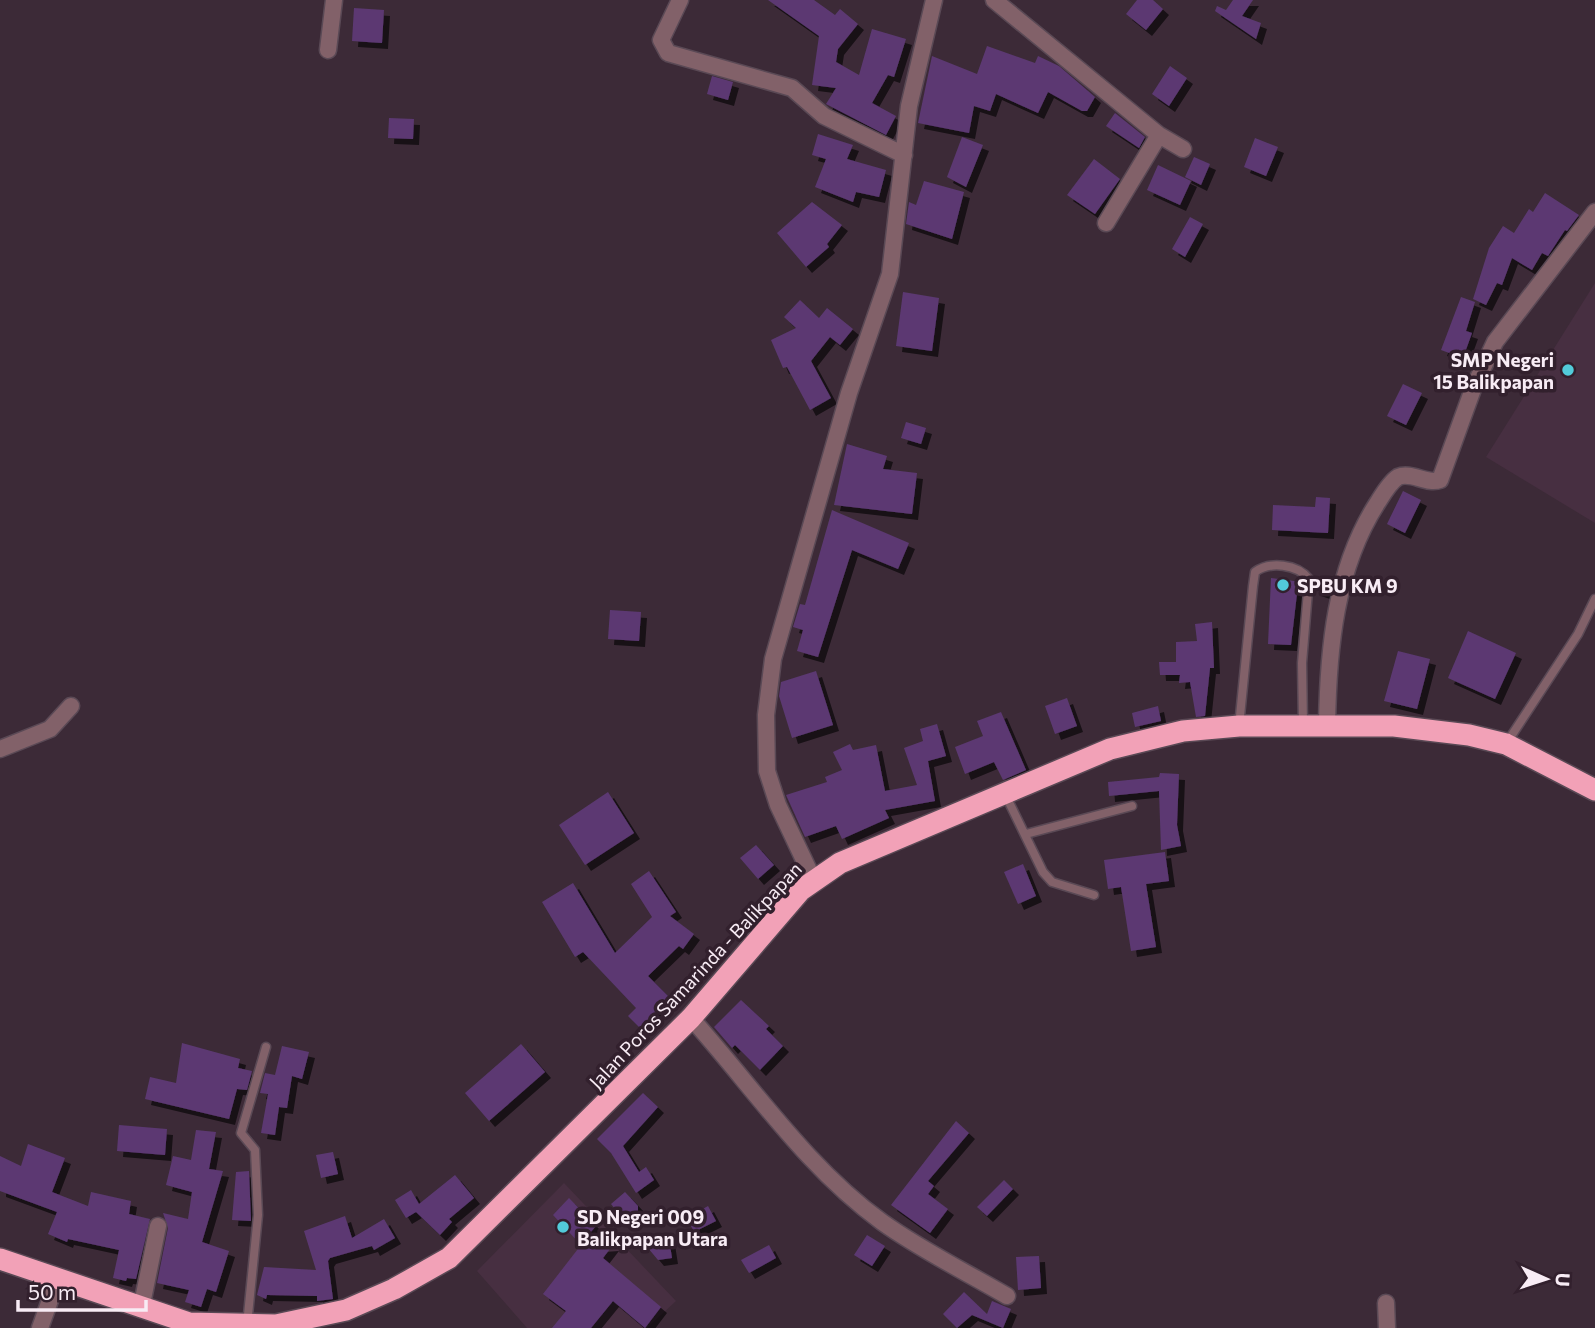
<svg xmlns="http://www.w3.org/2000/svg" width="1595" height="1328" font-family="Commissioner,sans-serif">
	<defs>
		<filter id="shadow"><feDropShadow dx="6" dy="6" stdDeviation="0" flood-color="#0009"/></filter>
	</defs>
	<rect width="100%" height="100%" fill="#3c2a37"/>
	<path fill="#472f41" d="M1595 283V523L1486 457Z
		M564 1183 676 1301 647 1328H527L477 1271Z"/>
	<path fill="#5b3972" filter="url(#shadow)" d="M768 0H814L835 15 840 9 858 24 838 49 836 62 859 75 872 29 906 39 894 77 888 75 872 103 896 116 886 135 826 104 836 88 812 85 819 36Z
		M1137 0H1153L1163 9 1146 30 1126 14Z
		M1233 0H1253L1242 16 1261 23 1256 39 1215 11 1217 6 1226 10Z
		M354 8 384 10 382 43 352 41Z
		M987 46 1035 63 1038 56 1059 66 1095 97 1087 111H1082L1048 92 1038 113 996 94 990 111 974 106 969 133 918 123 932 56 977 74Z
		M1170 66 1187 78 1169 106 1152 94Z
		M712 76 733 82 728 100 707 94Z
		M1115 113 1145 137 1139 148 1106 126Z
		M389 118 414 119 413 139 388 138Z
		M818 134 853 145 847 159 886 170 879 197 856 192 853 202 815 187 826 159 812 155Z
		M962 137 983 145 966 187 947 177Z
		M1255 138 1278 147 1266 176 1244 167Z
		M1194 157 1210 164 1201 185 1185 177Z
		M1094 159 1120 179 1095 214 1067 195Z
		M1158 165 1191 181 1180 205 1147 190Z
		M924 181 964 192 952 239 906 224 909 202 916 205Z
		M1545 193 1579 215 1567 231 1565 230 1548 256 1542 253 1532 270 1512 258 1502 285 1497 283 1486 305 1473 299 1489 248 1503 226 1514 233 1529 209 1533 212Z
		M812 202 842 225 827 244 829 247 806 267 777 233Z
		M1190 217 1203 224 1185 257 1172 249Z
		M903 292 939 298 932 351 896 346Z
		M1461 297 1475 302 1466 331 1472 333 1463 358 1441 350Z
		M800 300 819 318 827 308 853 329 840 345 830 337 811 361 831 398 810 410 787 367 783 368 771 340 796 328 784 317Z
		M1403 384 1422 393 1406 425 1387 416Z
		M906 422 926 428 921 444 901 438Z
		M847 444 887 456 883 469 917 473 912 514 834 505Z
		M1403 491 1421 500 1405 533 1387 524Z
		M1316 497 1330 498 1328 533 1272 530 1273 505 1315 507Z
		M832 510 909 543 898 569 852 550 818 657 797 651 803 630 793 627 800 604 805 605Z
		M1271 578 1302 582V586L1298 585 1291 645 1268 644Z
		M1316 580 1333 581 1330 595 1315 590Z
		M610 610 641 612 639 641 608 639Z
		M1212 622 1214 668H1210L1205 716 1196 717 1190 682 1179 683 1180 675H1160L1159 662H1176V642L1197 641 1195 624Z
		M1468 631 1516 653 1495 699 1448 678Z
		M1398 651 1430 659 1417 709 1384 701Z
		M816 671 833 725 792 738 779 696 781 682Z
		M1067 698 1077 726 1055 734 1045 706Z
		M1158 706 1161 721 1135 727 1132 713Z
		M1001 712 1026 770 1003 780 994 762 965 774 955 747 983 736 977 721Z
		M937 724 946 756 928 761 935 801 885 810 889 818 842 839 836 826 805 837 786 795 827 782 825 777 842 770 833 752 850 744 853 750 876 745 885 791 917 785 904 748 923 741 920 729Z
		M1160 773 1179 774 1177 825 1181 846 1161 850 1159 791 1109 796 1108 782 1159 777Z
		M608 792 634 833 585 865 559 825Z
		M756 845 774 865 758 879 740 858Z
		M1165 852 1169 881 1146 884 1156 947 1131 951 1121 887 1108 889 1104 860Z
		M1023 864 1036 896 1018 904 1004 872Z
		M649 871 676 912 670 916 694 934 683 949 679 946 648 976 671 999 642 1030 628 1016 636 1008 583 952 575 957 542 902 573 883 615 953 652 917 631 884Z
		M741 1000 769 1026 766 1029 783 1046 760 1070 735 1045 732 1048 714 1027Z
		M182 1043 240 1059 238 1068 252 1071 247 1090 237 1089 229 1119 145 1099 150 1077 176 1083Z
		M521 1044 545 1072 489 1121 465 1093Z
		M282 1046 309 1052 302 1079 292 1076 287 1108 279 1107 275 1135 261 1133 268 1094 260 1093 265 1073 275 1075Z
		M643 1093 658 1107 623 1146 639 1172 646 1167 654 1180 636 1193 611 1153 597 1139Z
		M956 1121 969 1133 928 1181 934 1186 928 1194 948 1209 930 1233 891 1205Z
		M119 1125 167 1129 165 1155 117 1151Z
		M196 1130 216 1132 209 1169 223 1171 202 1242 229 1251 216 1292 207 1289 201 1307 185 1302 189 1290 157 1283 168 1228 163 1213 188 1219 192 1192 166 1185 173 1156 191 1160Z
		M28 1144 65 1158 52 1192 88 1206 91 1192 131 1201 129 1214 150 1219 136 1279 127 1278 126 1281 113 1278 119 1250 68 1239 67 1242 48 1234 57 1212 0 1191V1156L21 1166Z
		M333 1152 338 1174 321 1178 316 1155Z
		M249 1171 251 1221 232 1220 236 1172Z
		M455 1175 474 1198 449 1219 452 1222 440 1235 416 1212 406 1218 395 1200 411 1190 419 1204Z
		M1004 1180 1013 1189 987 1216 977 1207Z
		M625 1192 638 1206V1212L626 1222 611 1204Z
		M569 1198 596 1226 589 1234 601 1244 598 1246 613 1245 603 1258 661 1307 645 1328 613 1301 591 1328H552L566 1311 543 1294 581 1245 553 1215Z
		M708 1206 716 1221 694 1232 687 1218Z
		M345 1216 352 1238 384 1219 395 1238 374 1250 372 1246 330 1258 328 1261 333 1299 317 1301V1296L267 1295 266 1299 257 1295 264 1267 316 1270 304 1231Z
		M867 1235 885 1246 872 1266 854 1255Z
		M669 1239 672 1258 658 1260 643 1242Z
		M769 1245 776 1258 749 1273 741 1260Z
		M1039 1256 1041 1288 1018 1290 1016 1257Z
		M964 1292 987 1314 992 1301 1011 1309 1003 1328 972 1315 957 1328 943 1314Z"/>
	<g fill="none" stroke-linecap="round" stroke-linejoin="round">
		<g stroke="#5a4955" stroke-width="11">
			<path id="lane" d="M1239 726 1253 586 1255 572C1270 561 1297 564 1309 579L1302 663 1303 724
				M1506 744 1578 634 1595 599
				M1005 794 1043 872 1052 882 1094 895
				M1026 834 1132 806
				M247 1325 258 1215 255 1150 241 1133 266 1047"/>
		</g>
		<g stroke="#5a4955" stroke-width="19">
			<path id="street" d="M680 0 661 40 668 53 792 88 824 116 904 155
				M994 0 1159 135 1106 223
				M328 50 334 0
				M1159 135 1183 149
				M1327 726C1328 650 1335 568 1378 502 1383 494 1390 482 1398 477 1411 471 1427 485 1440 480L1473 389 1495 342 1595 212
				M0 749 50 729 71 706
				M813 879 778 805 767 771 766 715 773 659 849 393 890 274 909 106 934 0
				M691 1018C753 1087 806 1167 882 1222 921 1250 966 1272 1007 1296
				M1386 1303 1387 1328
				M141 1309 158 1226
				M40 1328 57 1281"/>
		</g>
		<g stroke="#5a4955" stroke-width="24">
			<path id="highway" d="M0 1259 189 1323 276 1325 346 1310 394 1289 449 1258 691 1018 801 890 840 863 1110 749 1183 731 1239 726H1394L1469 735 1506 744 1595 790"/>
		</g>
		<use href="#lane" stroke="#826169" stroke-width="8"/>
		<use href="#street" stroke="#826169" stroke-width="16"/>
		<use href="#highway" stroke="#f2a1b7" stroke-width="21"/>
	</g>
	<g fill="#52cbda" stroke="#32202d" stroke-width="2.5">
		<circle cx="1568" cy="370" r="7"/>
		<circle cx="1283" cy="585" r="7"/>
		<circle cx="563" cy="1227" r="7"/>
	</g>
	<g text-anchor="middle" dominant-baseline="central" stroke-width="7" stroke-linejoin="round" paint-order="stroke">
		<g font-size="19" font-weight="bold" fill="#f8ecf5" stroke="#32202d" text-anchor="start">
			<text x="1554" y="359" text-anchor="end">SMP Negeri<tspan x="1554" dy="22">15 Balikpapan</tspan></text>
			<text x="1297" y="585">SPBU KM 9</text>
			<text x="577" y="1216">SD Negeri 009<tspan x="577" dy="22">Balikpapan Utara</tspan></text>
		</g>
		<g font-size="19" fill="#f8ecf5" stroke="#32202d">
			<text transform="translate(695 975) rotate(-47)">Jalan Poros Samarinda - Balikpapan</text>
		</g>
	</g>
	<g transform="translate(1546 1279) rotate(93)" stroke="#32202d" stroke-width="5" paint-order="stroke">
	<path d="M0-5L12 26L0 18L-12 26Z" fill="#f8ecf5"/>
	<text y="-10" font-size="19" font-weight="bold" text-anchor="middle" fill="#f8ecf5">U</text>
	</g>
	<path d="M18 1300v10h128v-10" fill="none" stroke="#f8ecf5" stroke-width="3.5"/>
	<text x="28" y="1300" font-size="21" fill="#f8ecf5" stroke="#32202d" stroke-width="5" paint-order="stroke">50 m</text>
</svg>
